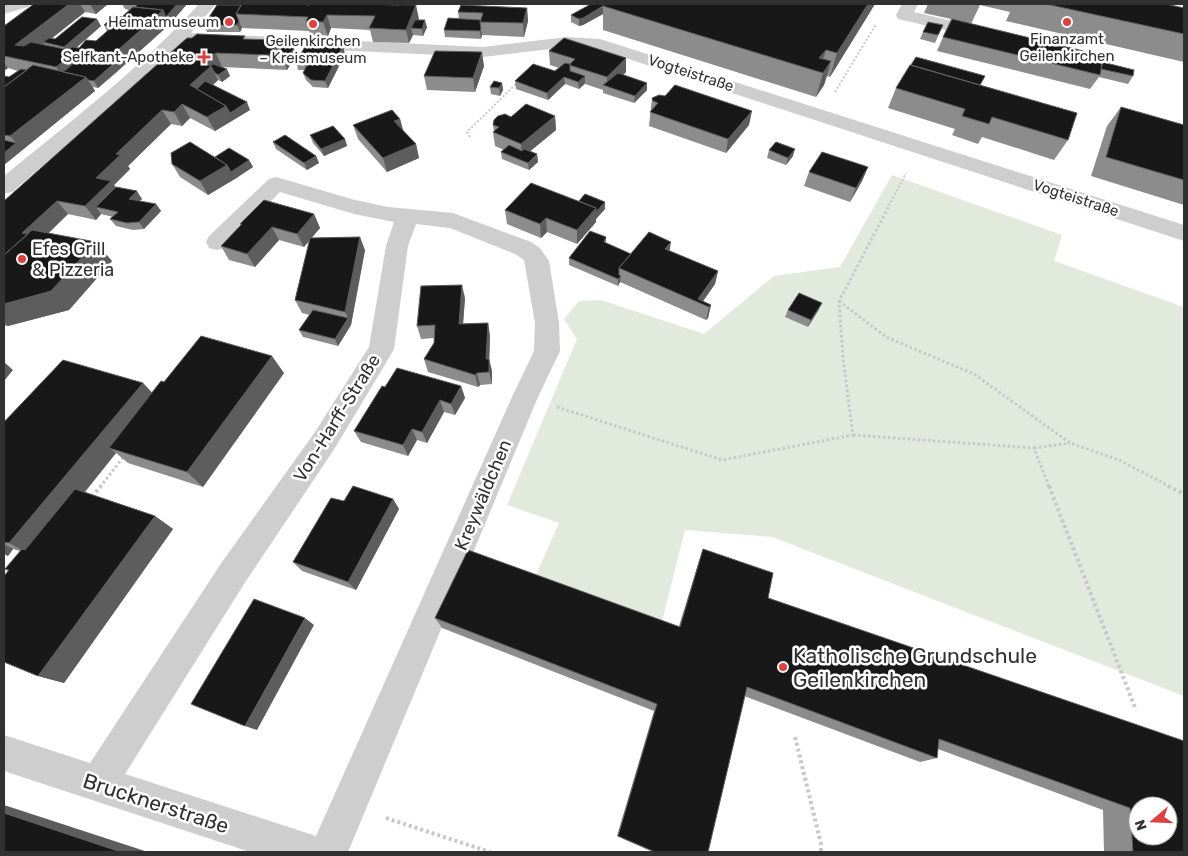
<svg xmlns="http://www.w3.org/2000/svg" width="1188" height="856" font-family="Rubik,sans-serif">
	<rect width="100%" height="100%" fill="#fff"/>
	<path fill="#e2e9dd" d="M892 175 1062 235 1054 261 1184 307V696L772 537 685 530 661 625 536 575 559 523 507 505 577 339 564 319 579 301 601 300 704 334 774 276 840 267Z"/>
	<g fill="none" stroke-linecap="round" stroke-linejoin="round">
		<path stroke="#c8c8c8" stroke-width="2" stroke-dasharray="2 2" stroke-linecap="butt" d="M835 92 876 24
			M470 137 467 132 517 83
			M887 209 906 173"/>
		<path stroke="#c8c8c8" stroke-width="3" stroke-dasharray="2.5 2.5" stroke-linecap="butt" d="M839 301 886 337 974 374 1070 443 1119 460 1171 487
			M557 407 722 460 853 435 843 358 839 301 888 208
			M853 435 1034 448 1049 487
			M1034 448 1070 443
			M100 487 125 455"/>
		<path stroke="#c8c8c8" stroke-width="4" stroke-dasharray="3 3" stroke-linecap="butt" d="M1049 486 1136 710
			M1168 486 1184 494
			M92 497 101 486
			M795 737 821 844V852
			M386 818 490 852"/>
		<path fill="#cecece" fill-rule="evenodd" d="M4 4H30L28 7 4 14Z
			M199 4H216L191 33 483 47 567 37 600 39 1184 225V241L598 49 567 47 483 57 182 43 134 88 12 192 4 194V176C71 121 141 68 199 4Z
			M902 4H918L914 12 990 30 993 34 990 38 984 39 898 19 896 15Z
			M276 177 355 200 388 207 453 213 531 242 540 248 549 261 559 323 560 351 538 397 348 852H250L4 771V735L90 763 222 562 315 432 369 347 386 246 394 222 354 214 280 192 225 248 217 250 209 248 206 242 209 236 269 179ZM416 224 450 228 515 254 524 260 535 323 534 351 512 397 316 836 125 774 244 584 335 448 390 356 394 349 408 246Z"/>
	</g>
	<path fill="#8c8c8c" d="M34 4H108L96 14 85 12 52 38 55 39 101 26 76 48H79L96 41 107 31 104 25 122 17 129 10 125 9 122 4H187L170 24 116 73 98 88 93 87 95 91 4 165V75L9 77 18 71 8 68 4 71V26Z
		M216 4H401V5L419 19V20L427 27 423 36 413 35 409 43 373 42 370 30 331 28 328 36 310 35 309 31 242 28 240 32H207L204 25 217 5Z
		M605 4H875L830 77 827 76 824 85 816 97 603 30V14L583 25 579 26 571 22V15Z
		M928 4H1166L1184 8V62L1006 21 1010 12 980 5 971 24 1102 62 1133 76 1128 84 1099 77 1090 89 937 51 951 19 924 13Z
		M527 8 528 21 524 37 482 35 481 39 445 37 444 30 459 19 458 12Z
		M943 25 935 43 920 39 923 32Z
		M187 38 246 39 282 47 296 54H345L328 88 313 87 306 80 303 73 305 70H298L297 65H295L293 60 287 70 222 67 230 76 222 82 218 80 213 85 250 110 215 131 190 118 182 126 171 124 128 166 130 169 114 185 116 187 142 199 139 201 156 204 161 211 144 229 133 230 116 226 110 219 113 217 101 214 96 220 68 214 48 234 112 261 69 310 8 326H4V201Z
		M549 51 626 72 623 75 647 83V90L634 103 603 93V90L585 84 579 89 565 84 548 100 516 89 515 81 555 71 559 68 550 65Z
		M484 66 475 92 427 90 424 76Z
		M502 83 503 90 500 96 491 94 490 87Z
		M980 85 1068 140 1054 160 982 137 978 144 952 135 955 129 888 108 896 88Z
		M652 98 749 125 726 153 649 126Z
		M1121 107 1184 125V205L1091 176 1107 126Z
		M555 116 556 130 530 151 537 154 538 162 529 170 502 159 501 152 504 150 495 146 493 132 494 131 493 125 511 117Z
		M400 119 403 131 416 144 419 158 387 172 358 139 353 125Z
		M310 135 345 139 347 146 324 156 313 143Z
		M273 142 316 156 319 163 307 170 276 149Z
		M769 150 793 156 786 165 767 158Z
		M215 157 249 160 253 167 208 195 180 177 172 164Z
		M868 167 862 181 850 202 804 186 809 172Z
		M579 201 605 209 596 219V222L577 244 547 232 541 238 507 224 505 210Z
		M314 214 320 228 311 238 365 250 351 325 338 346 303 337 299 330 310 315 302 313 295 300 310 240 304 247 279 240 255 267 229 260 221 246 241 225 240 224Z
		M606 237V243L631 254 670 251 718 271 715 284 703 301 711 305 708 318 706 320 620 282 618 286 569 265V258Z
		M465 298 463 324 488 323 490 336 489 359 492 371V384L480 385 478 387 428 372 424 359 434 343V338L421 339 417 326Z
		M819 309 808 327 785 317 788 310Z
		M284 373 203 487 128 463 116 453 85 492 155 516 173 529 64 683 38 676 8 571 5 569 20 551 13 549 8 556 4 554V422L143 383 152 393 164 382Z
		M461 386 465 398 455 415 444 412 427 443 417 440 408 456 361 442 354 431 385 387Z
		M393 499 399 509 356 590 302 571 293 562 344 501Z
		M703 549 768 598 1184 741V852H1104L1103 810 938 749 937 758 920 762 744 696 708 852H653L617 836 654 711 442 628 435 618 679 626 699 561Z"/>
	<path fill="#5d5d5d" d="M69 4H80L85 12 46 43 43 42 44 44 25 59 15 45Z
		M90 4H108L96 14Z
		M177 4H187L170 24 98 88 94 81 112 65 108 59 163 10Z
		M307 4H317L327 15 331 28 328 36 323 22 307 5Z
		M868 4H875L830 77 837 53Z
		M416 5 419 19 416 28H411L413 35 409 43 406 30Z
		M603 7V14L583 25 579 26V19Z
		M527 8 528 21 524 37 523 23Z
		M97 19 101 26 69 54 64 47Z
		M425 20 427 27 423 36 422 29Z
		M239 21 242 28 240 32 237 25Z
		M481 28 482 35 481 39 480 31Z
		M279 40 285 54 273 62 270 55Z
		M343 46 345 54 328 88 325 81Z
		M294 48 296 55 292 58 293 60 287 70 285 63Z
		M826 50 819 72V58Z
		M75 52 84 66 66 81 56 67Z
		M482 52 484 66 475 92 473 78Z
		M216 53 222 67 214 72 218 80 201 96 190 85 201 63Z
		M626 58V72L610 88 607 86V77Z
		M831 61 824 85 816 97 823 73Z
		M4 63 8 68 4 71Z
		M227 69 230 76 222 82 218 75Z
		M585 76V83L579 89 578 82Z
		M86 77 95 91 4 165V153L16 143 10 136Z
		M564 77 565 84 548 100 547 93Z
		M502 83 503 90 500 96 499 88Z
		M647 83V90L634 103 635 96Z
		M247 102 250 110 215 131 207 117 226 106Z
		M182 104 190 118 182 126 174 112Z
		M162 110 171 124 128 166 130 169 114 185 121 195 96 207 101 214 96 220 85 206 96 178 116 154Z
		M752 111 749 125 726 153 728 139Z
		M555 116 556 130 522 158 521 144Z
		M400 119 404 133 394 121Z
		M345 139 347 146 324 156 321 149Z
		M416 144 419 158 387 172 383 158Z
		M795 149 793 156 786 165 788 158Z
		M537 154 538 162 529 170 528 163Z
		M316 156 319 163 307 170 304 163Z
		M249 160 253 167 235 179 231 172Z
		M227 165 235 179 208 195 200 181Z
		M868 167 862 181 850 202 856 188Z
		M137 191 142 199 134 206 129 199Z
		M57 201 68 214 41 240 22 233Z
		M605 202V209L596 219V222L577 244V230L596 208Z
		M156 204 161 211 144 229 139 222Z
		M314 214 320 228 304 247 297 234Z
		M546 218 547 232 541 238 540 224Z
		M272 227 279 240 255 267 247 254Z
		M360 237 365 250 351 325 338 346 335 339 348 318 345 312Z
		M96 242 112 261 69 310 8 326 4 322V304Z
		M671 242 669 255 665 249Z
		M718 271 715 284 701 304 698 299Z
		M621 276 620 282 618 286V279Z
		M462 285 465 298 462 337 459 324Z
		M822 303 819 309 808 327 811 320Z
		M711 305 708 318 706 320 709 307Z
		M488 323 490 336 489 371 486 359Z
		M272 356 284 373 203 487 187 472Z
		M489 359 492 371V384L489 372Z
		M4 362 13 370 4 381Z
		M477 373 480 385 478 387 475 375Z
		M143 383 159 400 109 448 116 453 33 556 9 543Z
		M461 386 465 398 455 415 451 404Z
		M440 400 444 412 427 443 422 432Z
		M412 429 417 440 408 456 403 445Z
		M393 499 399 509 356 590 348 582Z
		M155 516 173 529 64 683 38 676Z
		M4 544 13 549 8 556 4 554Z
		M305 618 314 625 257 730 245 726Z
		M4 805 148 852H121L4 813Z"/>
	<path fill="#181818" stroke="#5d5d5d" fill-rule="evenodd" d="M34 4H69L15 45 24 46 31 42 69 50 72 47 79 48 86 40 96 41 113 26 104 25 113 16 122 17 133 7 163 10 108 59 75 52 56 67 4 56V26Z
		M133 4H177L166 17 163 10 135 7 138 4Z
		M242 4H307V5L315 4H365L416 5 406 30 369 28 375 16 327 15 323 22 306 21 308 17 236 14Z
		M365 4H400L399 5Z
		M591 4H605L603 6 583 18 579 19 571 15Z
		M605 4H868L837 53 826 50 819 58 831 61 823 73 603 6Z
		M1046 4H1166L1184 8V34Z
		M217 5H241L236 14 239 21 237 25H204Z
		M461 5 527 8 523 23 480 22 483 13 458 12Z
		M82 17 97 19 64 47 43 42 49 38 55 39Z
		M448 18 481 20 480 22 481 28 480 31 444 30Z
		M952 19 1104 56 1100 75 943 37Z
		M415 20H425L422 29 411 28Z
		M928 22 943 25 938 35 923 32Z
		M197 34 245 36 243 39 279 40 270 55 216 53 201 63 211 66 190 85 226 106 207 117 182 104 174 112 162 110 116 154 120 155 96 178 111 181 85 206 57 201 22 233 28 234 4 255V201L187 38H192Z
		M564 38 626 58 607 77 569 65 575 59 549 51Z
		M306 45 343 46 325 81 311 80 303 73 308 63 295 62 298 58H292L294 54 300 55Z
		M282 47 294 48 285 63 273 62Z
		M435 51 482 52 473 78 424 76Z
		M916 57 985 76 980 85 911 65Z
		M79 59 112 65 94 81 88 80 86 77 63 72Z
		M1102 62 1134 70 1133 76 1101 69Z
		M565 63 570 64V71L585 76 578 82 564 77 547 93 515 81 533 64 555 71Z
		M213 64 227 69 218 75 215 73 211 66H210Z
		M33 65 86 77 10 136 4 135V87Z
		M910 65 1077 113 1068 140 992 117 989 124 962 116 965 109 896 88Z
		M21 69 27 70 4 87V76L9 77Z
		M618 73 647 83 635 96 603 85Z
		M205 81 247 102 230 113 226 106 197 89Z
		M494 81 502 83 499 88 490 87Z
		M675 85 752 111 728 139 650 112 658 103 653 101 652 98 659 95 665 96Z
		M526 104 555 116 521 144 493 132 499 127 493 125 494 120 498 116 505 114 511 117Z
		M1121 107 1184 125V180L1106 157Z
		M392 110 400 119 394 121 416 144 383 158 353 125Z
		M333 126 345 139 321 149 310 135Z
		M285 135 316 156 304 163 273 142Z
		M4 140 16 143 4 153Z
		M190 142 227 165 200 181 172 164 171 153Z
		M776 142 795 149 788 158 769 150Z
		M509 145 522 151 524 149 537 154 528 163 501 152Z
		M229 148 249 160 231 172 227 165 215 157Z
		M822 152 868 167 856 188 809 172Z
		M531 183 596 208 577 230 546 218 540 224 505 210Z
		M116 187 137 191 129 199 156 204 139 222 127 223 110 219 118 212 96 207Z
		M585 194 605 202 596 212V208L579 201Z
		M264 200 314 214 297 234 272 227 247 254 221 246 242 224H240Z
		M32 230 96 242 51 291 4 304V255Z
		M590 231 606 237 604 242 631 254 619 268V275L621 276 618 279 569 258Z
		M649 232 671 242 665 249 718 271 698 299 711 305 709 307 619 268Z
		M360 237 345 312 295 300 310 238Z
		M462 285 459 324 488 323 486 359H489V372L477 373 475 375 424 359 434 343 435 325 417 326 421 286Z
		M799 293 822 303 811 320 788 310Z
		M313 310 348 318 335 339 299 330Z
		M201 336 272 356 187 472 109 448 161 381 164 382Z
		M63 360 143 383 9 543 4 542V422Z
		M397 368 461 386 451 404 440 400 422 432 412 429 403 445 354 431 382 386 385 387Z
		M353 486 393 499 348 582 293 562 331 498 344 501Z
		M75 489 155 516 38 676 4 662V576L9 570 5 569 22 549 25 550Z
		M703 549 773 573 768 598 1184 741V852H1133L1130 808 939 739 937 758 747 687 708 852H655L618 836 657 704 435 618 468 550 680 627ZM1138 806H1168V836H1138Z
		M254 599 305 618 245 726 191 704Z
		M4 813 121 852H4Z"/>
	<g fill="#db423f" stroke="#fff" stroke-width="2">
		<circle cx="229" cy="22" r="5"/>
		<circle cx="1067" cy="22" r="5"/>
		<circle cx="313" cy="24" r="5"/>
		<path d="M201.5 49.5h5v5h5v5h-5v5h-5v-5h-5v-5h5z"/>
		<circle cx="22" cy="259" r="5"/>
		<circle cx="783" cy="667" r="5"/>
	</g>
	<g text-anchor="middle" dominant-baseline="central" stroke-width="5" stroke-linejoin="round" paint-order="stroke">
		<g font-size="15" fill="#313131" stroke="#fff" text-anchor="end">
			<text x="219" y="22">Heimatmuseum</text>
			<text x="1067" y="39" text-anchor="middle">Finanzamt<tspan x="1067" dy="17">Geilenkirchen</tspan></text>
			<text x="313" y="41" text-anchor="middle">Geilenkirchen<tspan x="313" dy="17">– Kreismuseum</tspan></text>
			<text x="194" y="57">Selfkant-Apotheke</text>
		</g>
		<g font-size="15" fill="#313131" stroke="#fff">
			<text transform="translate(691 73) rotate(18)">Vogteistraße</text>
			<text transform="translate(1076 198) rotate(18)">Vogteistraße</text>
		</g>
		<g font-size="18" fill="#313131" stroke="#fff" text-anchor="start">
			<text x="32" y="249">Efes Grill<tspan x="32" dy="21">&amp; Pizzeria</tspan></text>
		</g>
		<g font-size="18" fill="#313131" stroke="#fff">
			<text transform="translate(337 418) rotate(-58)">Von-Harff-Straße</text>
			<text transform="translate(483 495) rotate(-67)">Kreywäldchen</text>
		</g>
		<g font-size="21" fill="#313131" stroke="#fff" text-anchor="start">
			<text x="793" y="655">Katholische Grundschule<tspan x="793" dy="24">Geilenkirchen</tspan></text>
		</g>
		<g font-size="21" fill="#313131" stroke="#fff">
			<text transform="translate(156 803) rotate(18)">Brucknerstraße</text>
		</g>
	</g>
	<rect width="1188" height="856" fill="none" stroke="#313131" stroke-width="10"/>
	<g transform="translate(1153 821) rotate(251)"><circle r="24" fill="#ffffff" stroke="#adadad"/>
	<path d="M0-4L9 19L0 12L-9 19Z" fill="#db423f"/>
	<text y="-8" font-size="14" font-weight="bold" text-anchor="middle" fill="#313131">N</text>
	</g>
</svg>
